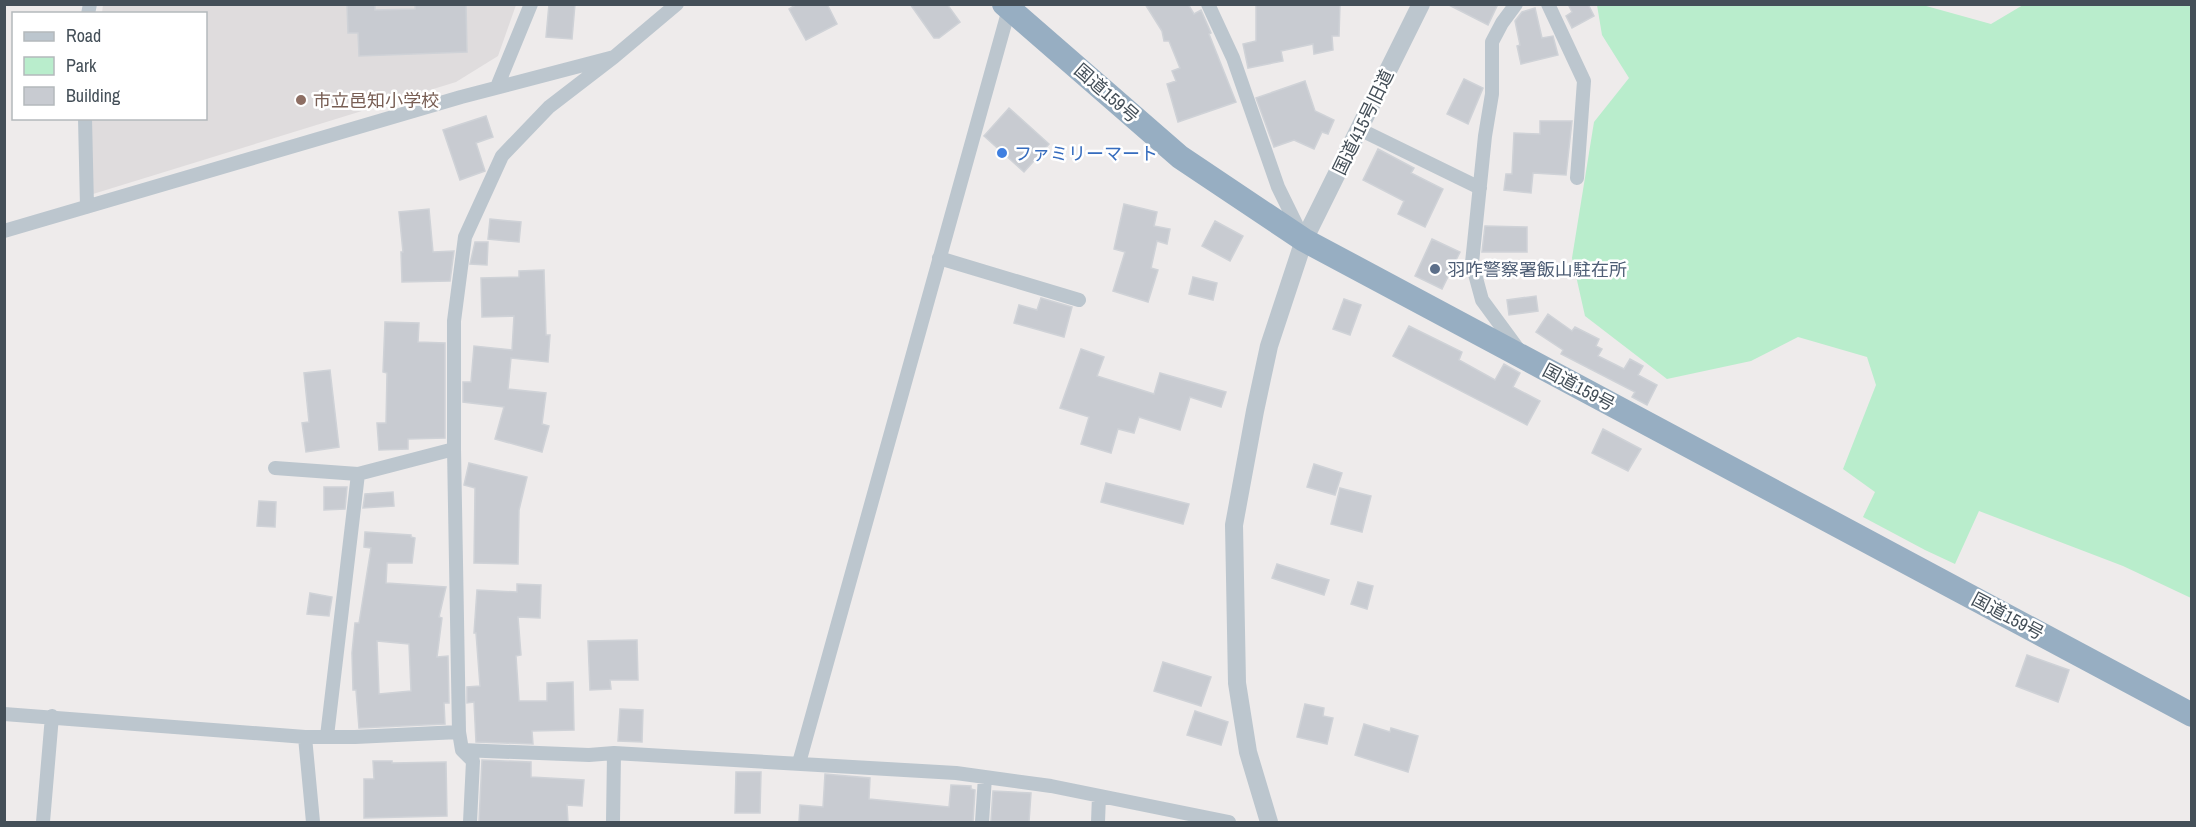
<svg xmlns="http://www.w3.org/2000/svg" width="2196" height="827" font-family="'Archivo Narrow','Noto Sans JP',sans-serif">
	<rect width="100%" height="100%" fill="#eeebeb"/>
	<path fill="#dfdcdd" d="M103 5H516L498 56 456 82 93 194 91 119 206 118V14L102 13Z"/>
	<path fill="#b9edcc" d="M1919 4 1991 24 2023 5H2191V598L2123 566 1979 511 1955 564 1925 550 1863 517 1875 492 1843 469 1876 385 1867 357 1798 337 1751 361 1667 379 1585 316 1572 258 1594 122 1629 78 1602 35 1597 5Z"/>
	<path fill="#c8cbd1" stroke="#cfd2d7" stroke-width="1.5" fill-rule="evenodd" d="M347 4H375V10L415 9V4H466L467 52 359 56 358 33H348Z
		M549 4H575L572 39 546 37Z
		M797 4H827L837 24 806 40 789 9Z
		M910 4H947L960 22 939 38H934Z
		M1145 4H1188L1194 14 1201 10 1211 33 1209 34 1236 102 1178 122 1167 84 1176 81 1172 71 1180 68 1169 41H1164L1162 31Z
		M1256 4H1340L1339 36H1332L1333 50 1314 54 1313 44 1281 51 1283 61 1248 68 1243 44 1256 41Z
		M1447 4H1498L1488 25Z
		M1568 4H1588L1594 16 1572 28 1566 16 1572 12Z
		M1535 8 1542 38 1553 36 1558 55 1521 64 1517 46 1520 45 1515 21 1522 12Z
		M1464 79 1483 88 1468 124 1447 114Z
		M1305 81 1315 111 1334 120 1328 134 1322 132 1314 149 1294 140 1274 147 1256 98Z
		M1009 108 1049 144 1024 172 984 136Z
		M486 116 493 137 476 143 485 171 460 180 443 130Z
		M1540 121H1572L1566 175 1533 173 1531 193 1504 190 1506 174H1512L1514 133 1540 134Z
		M1378 149 1414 168 1411 173 1443 189 1425 227 1398 214 1404 201 1363 180Z
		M1124 204 1157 212 1154 226 1170 229 1167 244 1157 241 1151 268 1158 270 1148 302 1113 291 1125 252 1114 249Z
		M429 209 433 252 454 251 450 281 402 282 401 252H403L399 212Z
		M490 219 521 222 519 242 488 239Z
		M1215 221 1243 236 1230 261 1202 246Z
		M1485 226 1527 227V252H1482Z
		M1432 239 1460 252 1442 289 1415 276Z
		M475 242H488L487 265 470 264Z
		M544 270 546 335H550L548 362 511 358 508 389 546 393 542 424 549 426 542 452 495 439 504 407 463 402V382H471L474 346 512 350 514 316 482 317 481 278 519 277V271Z
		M1193 277 1217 283 1213 300 1189 294Z
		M1536 296 1538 311 1509 315 1507 300Z
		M1041 298 1072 307 1064 337 1014 323 1019 305 1037 310Z
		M1344 299 1361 305 1350 335 1333 329Z
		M1548 314 1572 331 1575 327 1599 339 1596 346 1602 349 1598 356 1624 369 1630 359 1643 366 1638 375 1657 385 1647 405 1632 397 1635 392 1561 354 1563 350 1536 332Z
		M385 322 419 323 418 342 445 343V438L408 439V449L379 450 377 423H386L387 373 383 372Z
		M1409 326 1462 352 1459 360 1495 380 1504 364 1520 373 1513 387 1540 401 1527 425 1393 356Z
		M1081 349 1104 357 1097 376 1154 394 1160 373 1226 392 1221 407 1190 397 1180 430 1139 417 1134 433 1118 429 1111 453 1081 444 1089 417 1060 408Z
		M330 370 339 447 306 452 302 423 309 422 304 373Z
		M1603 429 1641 449 1628 471 1592 453Z
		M469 463 527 477 519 510 518 564 474 563 475 488 464 485Z
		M1314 464 1342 473 1335 495 1307 487Z
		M1106 483 1189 504 1183 524 1101 502Z
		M324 487H347L345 509 324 510Z
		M1340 488 1371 496 1362 532 1331 524Z
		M393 492 394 506 363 508 365 494Z
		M259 501 276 502 275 527 257 526Z
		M365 532 411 535V537L415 538 412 563H387L386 583 446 587 439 617 442 618 437 657 448 656 449 703H444L445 724 359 728 356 690H353L352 653 355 623H359L371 548 364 547ZM377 641 409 644 411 691 379 694Z
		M1277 564 1329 580 1324 595 1272 578Z
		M1358 582 1373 586 1367 609 1351 604Z
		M517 584 541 585 540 618 518 617 521 655 516 656 519 701H547V683L573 682 574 730 532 731 533 744 476 742 474 702 467 703V687L480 686 476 633H474L477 590 517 592Z
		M310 593 332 597 329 616 307 614Z
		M637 640 638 680H610L611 689 590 690 588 641Z
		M2027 655 2069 670 2058 702 2016 686Z
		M1163 662 1211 677 1201 706 1154 691Z
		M1305 704 1324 708 1323 716 1333 718 1327 744 1297 737Z
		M620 709 643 710 642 742 618 741Z
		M1195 711 1228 722 1221 745 1187 735Z
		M1364 724 1390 732 1391 728 1418 736 1408 772 1355 755Z
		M482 760 531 762V777L584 780 582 806 567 805 568 822H479Z
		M373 761H392V763L446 762 447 816 364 818V779H374Z
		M736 772H761L760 813H735Z
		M825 774 870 778 869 799 949 807 951 785 971 786V789L975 790 973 822 933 821V822H799L800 805 823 807Z
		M993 791 1031 793 1029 822 991 821Z"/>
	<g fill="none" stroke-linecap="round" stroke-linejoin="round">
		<path stroke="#bcc6ce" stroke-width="14" d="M1208 4 1233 58 1278 187 1302 236
			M1516 4 1502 23 1492 42V94L1485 136 1472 263 1482 300 1518 349
			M1548 4 1584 81 1577 178
			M88 14 90 4
			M497 87 531 4
			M85 118 87 207
			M1359 129 1480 188
			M4 231 461 97 614 57 677 4
			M939 258 1079 300
			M275 468 358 474 454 449
			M4 714 305 737
			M327 736 358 474
			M462 750 589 755 614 753 956 773 1051 786 1229 822
			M799 763 1009 9
			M43 822 52 716
			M313 822 305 737H355L459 732
			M470 822 473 761 462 750 459 732 454 449V321L465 237 502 156 549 107 614 57
			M613 822 614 753
			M982 822 985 777
			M1098 822 1099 796"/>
		<path stroke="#bcc6ce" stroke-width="18" d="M1269 822 1248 752 1237 683 1234 525 1255 411 1269 346 1304 240 1421 4"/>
		<path stroke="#97aec2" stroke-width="24" d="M1004 4 1180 157 1304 240 2192 715"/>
	</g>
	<circle fill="#8d6e63" stroke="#fff" stroke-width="2" cx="301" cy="100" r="6"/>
	<circle fill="#3f7fe0" stroke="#fff" stroke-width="2" cx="1002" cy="153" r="6"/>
	<circle fill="#5c6f8a" stroke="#fff" stroke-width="2" cx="1435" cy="269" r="6"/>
	<g text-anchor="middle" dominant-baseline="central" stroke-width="5" stroke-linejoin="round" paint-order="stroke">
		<g font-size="18" fill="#444f58" stroke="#fff">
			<text transform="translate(1107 93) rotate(41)">国道159号</text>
			<text transform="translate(1363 122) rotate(-64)">国道415号旧道</text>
			<text transform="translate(1579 387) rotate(28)">国道159号</text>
			<text transform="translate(2008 616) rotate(28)">国道159号</text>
		</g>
		<g font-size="18" fill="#785e54" stroke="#fff" text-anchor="start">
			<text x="313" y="100">市立邑知小学校</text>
		</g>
		<g font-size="18" fill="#366cbe" stroke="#fff" text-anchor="start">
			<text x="1014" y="153">ファミリーマート</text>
		</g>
		<g font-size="18" fill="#4e5e75" stroke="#fff" text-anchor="start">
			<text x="1447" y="269">羽咋警察署飯山駐在所</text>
		</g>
	</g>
	<rect width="2196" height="827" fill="none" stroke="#444f58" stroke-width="12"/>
	<rect x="12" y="12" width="195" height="108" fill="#ffffff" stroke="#b4b9bc" stroke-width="1.5"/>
	<rect x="24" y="32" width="30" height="9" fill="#bcc6ce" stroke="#b4b9bc" stroke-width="1.5"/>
	<text x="66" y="42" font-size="18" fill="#444f58">Road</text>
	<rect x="24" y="57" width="30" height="18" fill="#b9edcc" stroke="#b4b9bc" stroke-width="1.5"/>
	<text x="66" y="72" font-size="18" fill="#444f58">Park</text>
	<rect x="24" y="87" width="30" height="18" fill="#c8cbd1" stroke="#b4b9bc" stroke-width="1.5"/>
	<text x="66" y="102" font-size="18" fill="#444f58">Building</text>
</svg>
